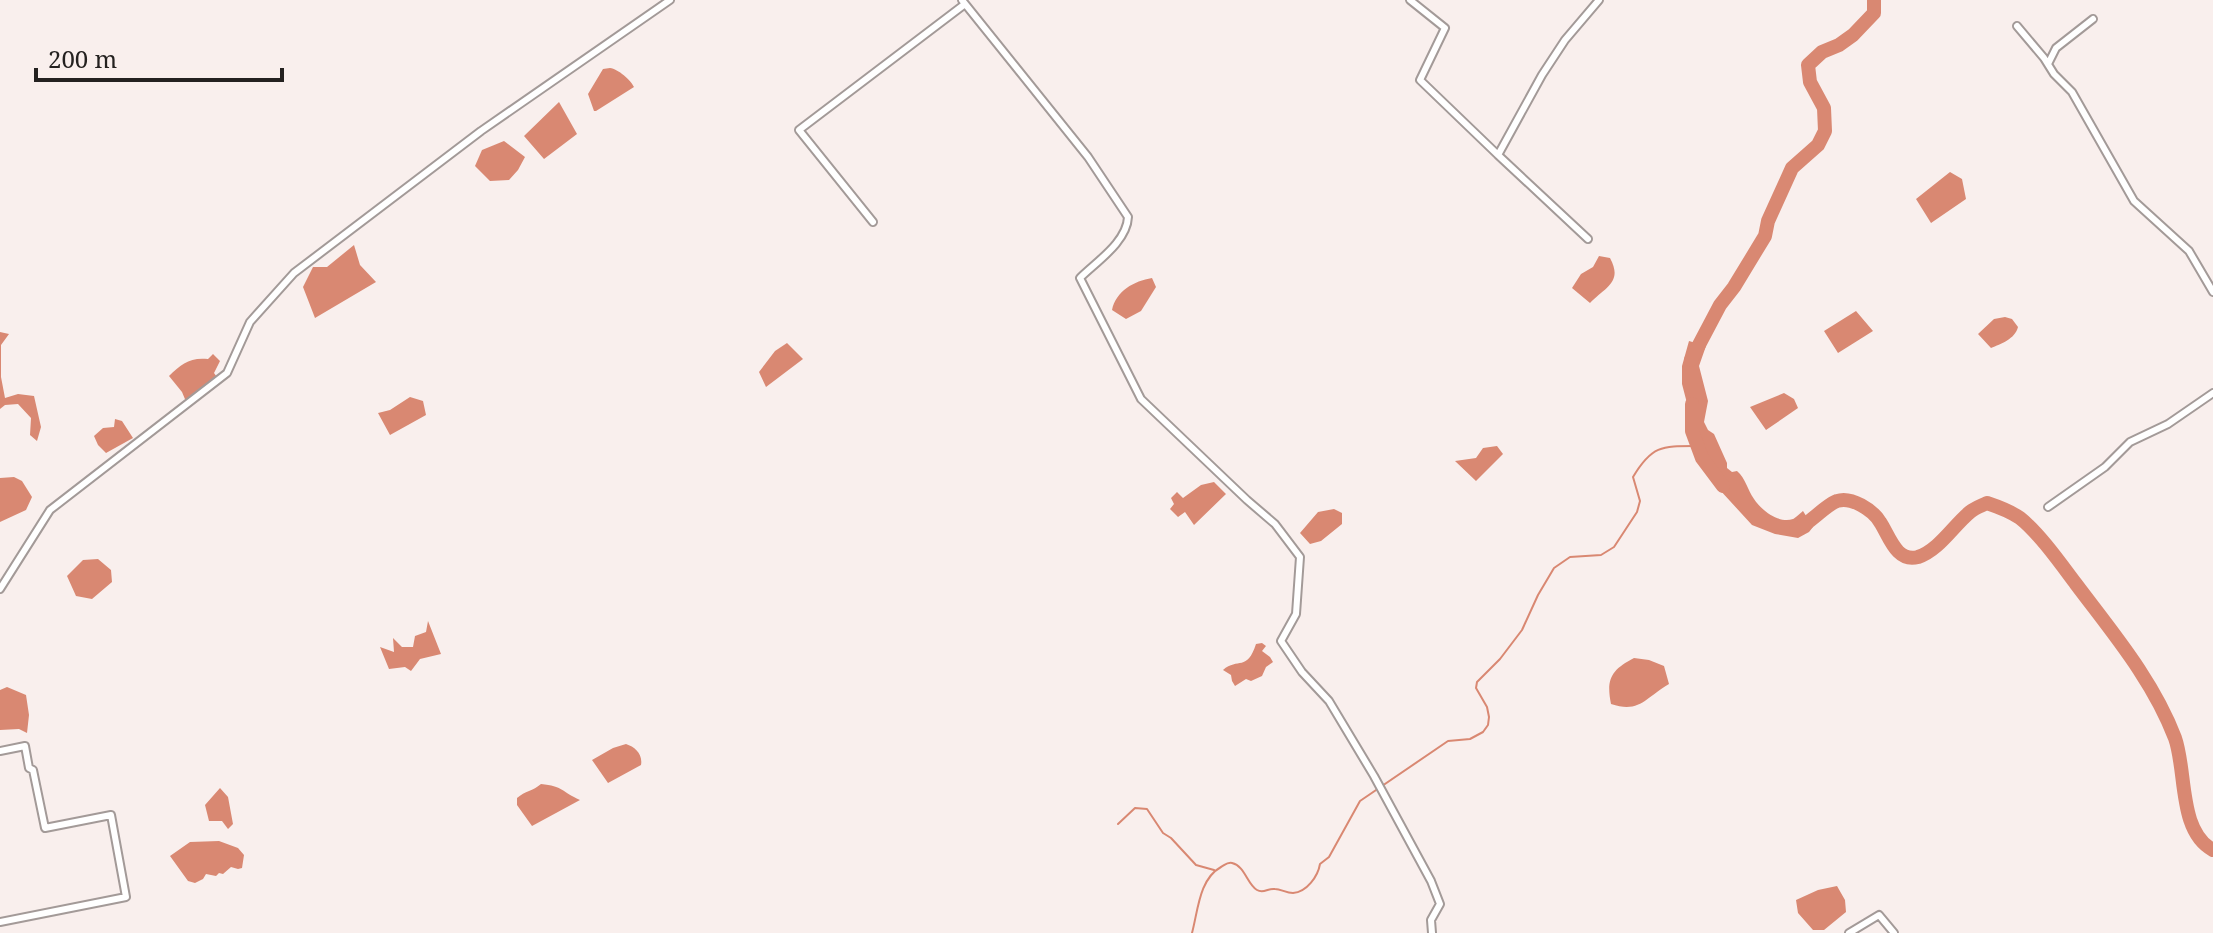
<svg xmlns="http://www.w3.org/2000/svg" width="2213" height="933" font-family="'Noto Serif',serif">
	<rect width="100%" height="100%" fill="#f9efed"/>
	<path fill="#d98872" d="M610 68C618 69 631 80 634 87L596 111H594L588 94 603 69Z
		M559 102 577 134 544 159 524 136Z
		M504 141 525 157 518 170 509 180 490 181 475 166 482 150Z
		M1950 172 1962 179 1966 199 1931 223 1916 199Z
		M354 245 360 265 376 282 315 318 303 287 313 267H327Z
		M1599 256 1610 258C1623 282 1606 287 1590 303L1572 288 1581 274 1593 267Z
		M1152 278 1156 287 1141 311 1126 319 1112 310C1116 291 1134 281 1152 278Z
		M1856 311 1873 331 1838 353 1824 331Z
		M2005 317 2012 319 2018 327C2015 339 2001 344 1991 348L1978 334 1994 319Z
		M0 332 9 334 1 345V377L5 398 18 394 34 396 41 427 37 441 30 435 31 418 18 404 5 405 0 409Z
		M1689 341 1706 346 1699 366 1708 401 1704 422 1708 430 1714 434 1727 463V468L1732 472 1737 471C1746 479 1747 489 1754 499 1761 510 1779 524 1793 519 1794 519 1803 511 1803 511L1813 527 1809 532 1798 538 1775 534 1752 525 1719 489 1713 478 1711 467 1695 434 1682 384V366Z
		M787 343 803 359 766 387 759 372 775 351Z
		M213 354 220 361 214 373 219 380 187 404 182 392 169 376C181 364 190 357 208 359Z
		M1784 393 1794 399 1798 408 1766 430 1750 407Z
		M410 397 423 401 426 415 390 435 378 413 390 410Z
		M115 419 122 421 133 438 106 453 98 445 94 436 103 428 114 427Z
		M1497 446 1503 454 1476 481 1455 461 1476 458 1483 448Z
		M14 477 22 481 32 497 26 510 0 522V478Z
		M1214 482 1226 494 1194 525 1185 512 1178 517 1170 509 1174 504 1171 498 1177 492 1183 498 1201 485Z
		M1334 509 1342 513V524L1321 541 1310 544 1300 533 1318 512Z
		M98 559 111 570 112 582 92 599 76 596 67 576 83 560Z
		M428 621 441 654 420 659 411 671 405 667 389 669 380 647 394 652 393 638 402 647H413L415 636 426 632Z
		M1262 643 1266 646 1262 651 1270 657 1273 662 1266 667 1262 676 1251 681 1246 679 1235 686 1232 681 1231 675 1223 670C1238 657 1247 672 1256 644Z
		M1634 658 1649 660 1664 666 1669 684C1646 697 1640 714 1611 704 1606 679 1611 670 1634 658Z
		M7 687 26 695 29 715 27 733 19 729 0 730V690Z
		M626 744C635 747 643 754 641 765L608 783 592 760 613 748Z
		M541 784C563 786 562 792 580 800L532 826 517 805V798C525 791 533 791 541 784Z
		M220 788 228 797 233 824 228 829 222 821H209L205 805Z
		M219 841 238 848 244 855 242 868 238 869 231 867 223 874 219 873 216 876 206 874 203 879 195 883 188 881 170 856 190 842Z
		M1837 886 1845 900 1846 912 1824 930H1813L1798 913 1796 900 1818 890Z"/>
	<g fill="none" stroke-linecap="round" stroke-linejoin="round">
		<path stroke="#d98872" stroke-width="2" d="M1118 824 1135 808 1147 809 1163 833 1171 838 1196 865 1214 870
			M1192 933C1198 911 1199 879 1221 867 1225 865 1227 862 1232 863 1245 866 1247 884 1257 890 1264 894 1267 888 1275 889 1281 889 1286 893 1293 893 1307 892 1318 876 1320 864L1329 857 1360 801 1448 741 1470 739 1483 732 1488 725 1489 717 1487 707 1476 688 1477 682 1500 659 1522 630 1538 595 1554 568 1570 557 1601 555 1614 547 1637 512 1640 501 1633 477C1652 445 1662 446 1698 446"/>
		<path stroke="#d98872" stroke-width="14" d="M1691 360 1720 305 1734 287 1765 236 1768 221 1792 168 1818 145 1825 131 1824 108 1810 82 1808 65 1822 52 1839 45 1853 35 1874 13V0
			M1692 404V431L1702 458 1723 486
			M1796 530C1809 524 1827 504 1837 501 1851 496 1873 510 1880 522 1889 535 1896 563 1918 557 1939 550 1953 526 1970 512 1975 508 1981 506 1987 503 1999 507 2010 511 2020 518 2039 533 2061 564 2076 584 2112 632 2153 680 2175 738 2187 772 2178 831 2213 850"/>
		<g stroke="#a39a98" stroke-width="10">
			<path id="minor" d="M962 0 1088 157 1128 217C1127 242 1096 262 1080 278L1141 399 1247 500 1275 524 1300 557 1296 614 1281 641 1302 672 1329 701 1374 776 1431 881 1440 904 1431 920 1432 933
				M1410 0 1445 28 1420 80 1498 155 1542 75 1565 40 1599 0
				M2017 26 2044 58 2054 74 2072 92 2134 201 2189 251 2213 292
				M2048 64 2056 48 2093 19
				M1498 155 1588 239
				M873 222 799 130 965 4
				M2048 507 2105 467 2130 442 2168 424 2213 393
				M0 589 50 510 227 373 250 322 294 273 481 131 670 0
				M0 751 25 746 29 768 33 770 45 828 111 815 126 897 0 922
				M1849 933 1879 915 1894 933"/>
		</g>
		<use href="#minor" stroke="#fff" stroke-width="6"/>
	</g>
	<path d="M36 68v12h246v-12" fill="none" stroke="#242120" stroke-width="4"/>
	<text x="48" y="68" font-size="24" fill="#242120" stroke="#f9efed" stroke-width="6" paint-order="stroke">200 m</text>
</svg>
